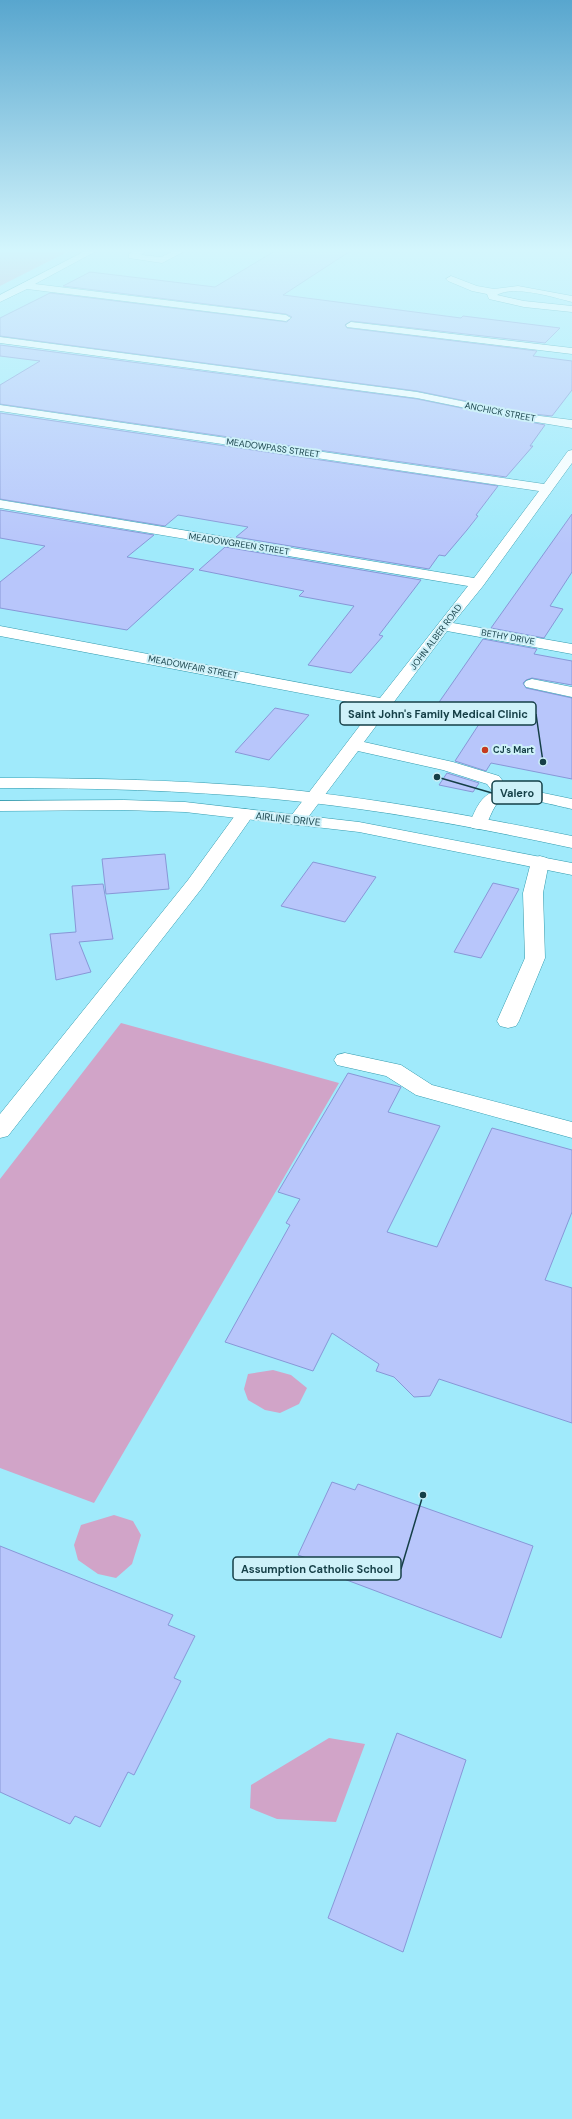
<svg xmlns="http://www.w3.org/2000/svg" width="572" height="2119" font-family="'DM Sans',sans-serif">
	<rect width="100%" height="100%" fill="#a0eafb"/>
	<path fill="#d1a4c8" d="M0 248H75L0 286Z
		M121 1023 339 1083 94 1503 0 1468V1179Z
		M273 1370 291 1375 307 1388 299 1404 280 1413 265 1410 248 1400 244 1389 248 1374Z
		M114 1515 133 1521 141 1535 132 1564 116 1578 98 1574 78 1560 74 1545 81 1525Z
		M329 1738 365 1744 336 1822 277 1819 250 1808 251 1785Z"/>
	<path fill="#b8c6fb" stroke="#8897d7" d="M280 248H355L283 295 461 318 463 316 560 328 545 343 351 321 345 325 347 328 537 351 533 356 572 361V390L552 416 524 413 417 391 0 336V318L50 293 287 322 292 317 286 314 63 286 90 272 215 287Z
		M0 345 417 399 545 425 530 446H533L506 477 0 404V385L40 361 0 356Z
		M0 413 498 486 476 515 478 516 467 530 445 556 439 555 429 569 236 537 248 527 178 515 165 526 0 499Z
		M0 510 154 535 127 557 194 569 127 630 0 608V582L45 546 0 538Z
		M572 514V572L550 606 563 609 544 638 491 628Z
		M225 547 421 580 379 635 383 636 351 673 308 665 354 606 299 596 304 591 199 570Z
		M483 639 537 649 534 654 572 661V685L532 678 526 680 523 683 526 688 572 698V779L491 763 486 771 455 761 483 718 435 708Z
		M275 708 309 715 269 760 235 752Z
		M447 773 479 783 473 792 439 785Z
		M165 854 169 889 106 894 102 859Z
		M313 862 376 877 345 922 281 906Z
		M493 883 519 889 481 958 454 952Z
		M103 884 113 939 79 942 91 972 56 980 50 934 76 932 72 886Z
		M348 1073 401 1087 388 1112 440 1126 387 1232 437 1247 492 1128 572 1150V1212L545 1280 572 1288V1423L439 1379 430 1396 414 1397 394 1377 376 1371 379 1364 332 1333 313 1371 225 1342 290 1225 286 1223 300 1199 278 1192Z
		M332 1482 355 1490 358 1484 533 1546 501 1638 320 1570 323 1564 298 1555Z
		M0 1546 173 1615 168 1625 195 1636 174 1678 181 1681 134 1775 128 1772 100 1827 75 1816 70 1824 0 1792Z
		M397 1733 466 1760 403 1952 328 1918Z"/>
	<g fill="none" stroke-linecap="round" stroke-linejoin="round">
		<g stroke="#349bae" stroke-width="1">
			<path id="minor" d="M91 248H102L35 284 286 315 291 318 286 321 27 289 0 302V295Z
				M140 248H150L141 255 161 257 180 248H191L162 263 129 258V254Z
				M451 276 477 286 494 289 518 286 572 296V302C553 297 514 285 497 295L524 301 572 306V312L524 307 489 299 487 294 472 291 448 281 446 279Z
				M351 322 572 348V354L347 327 346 325Z
				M0 337 417 392 524 414 572 420V428L524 420 417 398 0 343Z
				M0 405 544 484 568 451 572 450V463L483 586 453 623 572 644V654L447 631 364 742 453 762 499 776 509 789 529 790 572 799V809C556 806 508 791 496 805 491 812 489 821 484 828L478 829 472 828 469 824C475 812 479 797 493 792L487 784 443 770 358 751 303 824 297 825 291 824 288 820 291 816 374 707 0 636V626L380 698 468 586 0 508V500L474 578 539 491 0 411Z
				M532 679 572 687V697L526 687 524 684 526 681Z
				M245 809 251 810 254 814 202 888 8 1136 0 1138V1114L188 880 239 810Z
				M540 856 547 858 549 862 543 893 545 958 519 1021 516 1026 508 1028 500 1026 497 1021 525 958 523 893 531 862 533 858Z
				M345 1053 401 1065 432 1085 572 1122V1138L416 1095 386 1076 337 1065 334 1060 337 1055Z"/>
		</g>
		<g stroke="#349bae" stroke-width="1">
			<path id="major" d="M0 778C92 778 183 780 274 788 374 798 474 816 572 836V848C474 827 374 808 274 799 183 790 92 788 0 788Z
				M124 800 185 802 359 822 572 863V875L359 832 185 812 124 810 0 811V801Z"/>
		</g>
		<use href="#minor" fill="#fff" fill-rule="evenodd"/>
		<use href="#major" fill="#fff" fill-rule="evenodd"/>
	</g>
	<linearGradient id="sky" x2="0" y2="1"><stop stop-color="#58a6ce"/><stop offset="0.46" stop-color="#d4f6fd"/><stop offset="1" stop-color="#d4f6fd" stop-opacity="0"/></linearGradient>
	<rect width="572" height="545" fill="url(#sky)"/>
	<circle fill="#c63b1f" stroke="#cef1f9" stroke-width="1.5" cx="485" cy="750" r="4"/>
	<g text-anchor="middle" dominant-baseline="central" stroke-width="4" stroke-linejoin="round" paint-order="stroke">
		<g font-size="9" fill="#153f47" stroke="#cef1f9">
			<text transform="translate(500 412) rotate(11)">ANCHICK STREET</text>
			<text transform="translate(273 448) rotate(8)">MEADOWPASS STREET</text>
			<text transform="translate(239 544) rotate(9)">MEADOWGREEN STREET</text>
			<text transform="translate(436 637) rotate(-53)">JOHN ALBER ROAD</text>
			<text transform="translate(508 637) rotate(10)">BETHY DRIVE</text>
			<text transform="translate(193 667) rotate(11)">MEADOWFAIR STREET</text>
		</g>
		<g font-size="9" font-weight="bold" fill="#153f47" stroke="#cef1f9" text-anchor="start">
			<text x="493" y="750">CJ's Mart</text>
		</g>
		<g font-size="10" fill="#153f47" stroke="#cef1f9">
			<text transform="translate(288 819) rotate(6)">AIRLINE DRIVE</text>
		</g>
	</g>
	<path fill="none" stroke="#153f47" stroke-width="1.5" d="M543 762L536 714M437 777L492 793M423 1495L401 1569"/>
	<g fill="#153f47" stroke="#cef1f9" stroke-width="1.5">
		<circle cx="543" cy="762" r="4"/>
		<circle cx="437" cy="777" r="4"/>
		<circle cx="423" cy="1495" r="4"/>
	</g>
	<g fill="#cef1f9" stroke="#153f47" stroke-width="1.5">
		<rect x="340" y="702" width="196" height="23" rx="4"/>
		<rect x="492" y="781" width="50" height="23" rx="4"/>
		<rect x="233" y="1557" width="168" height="23" rx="4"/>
	</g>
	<g font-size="11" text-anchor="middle" font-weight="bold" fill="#153f47">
		<text x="438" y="718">Saint John's Family Medical Clinic</text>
		<text x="517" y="797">Valero</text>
		<text x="317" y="1573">Assumption Catholic School</text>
	</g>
</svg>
